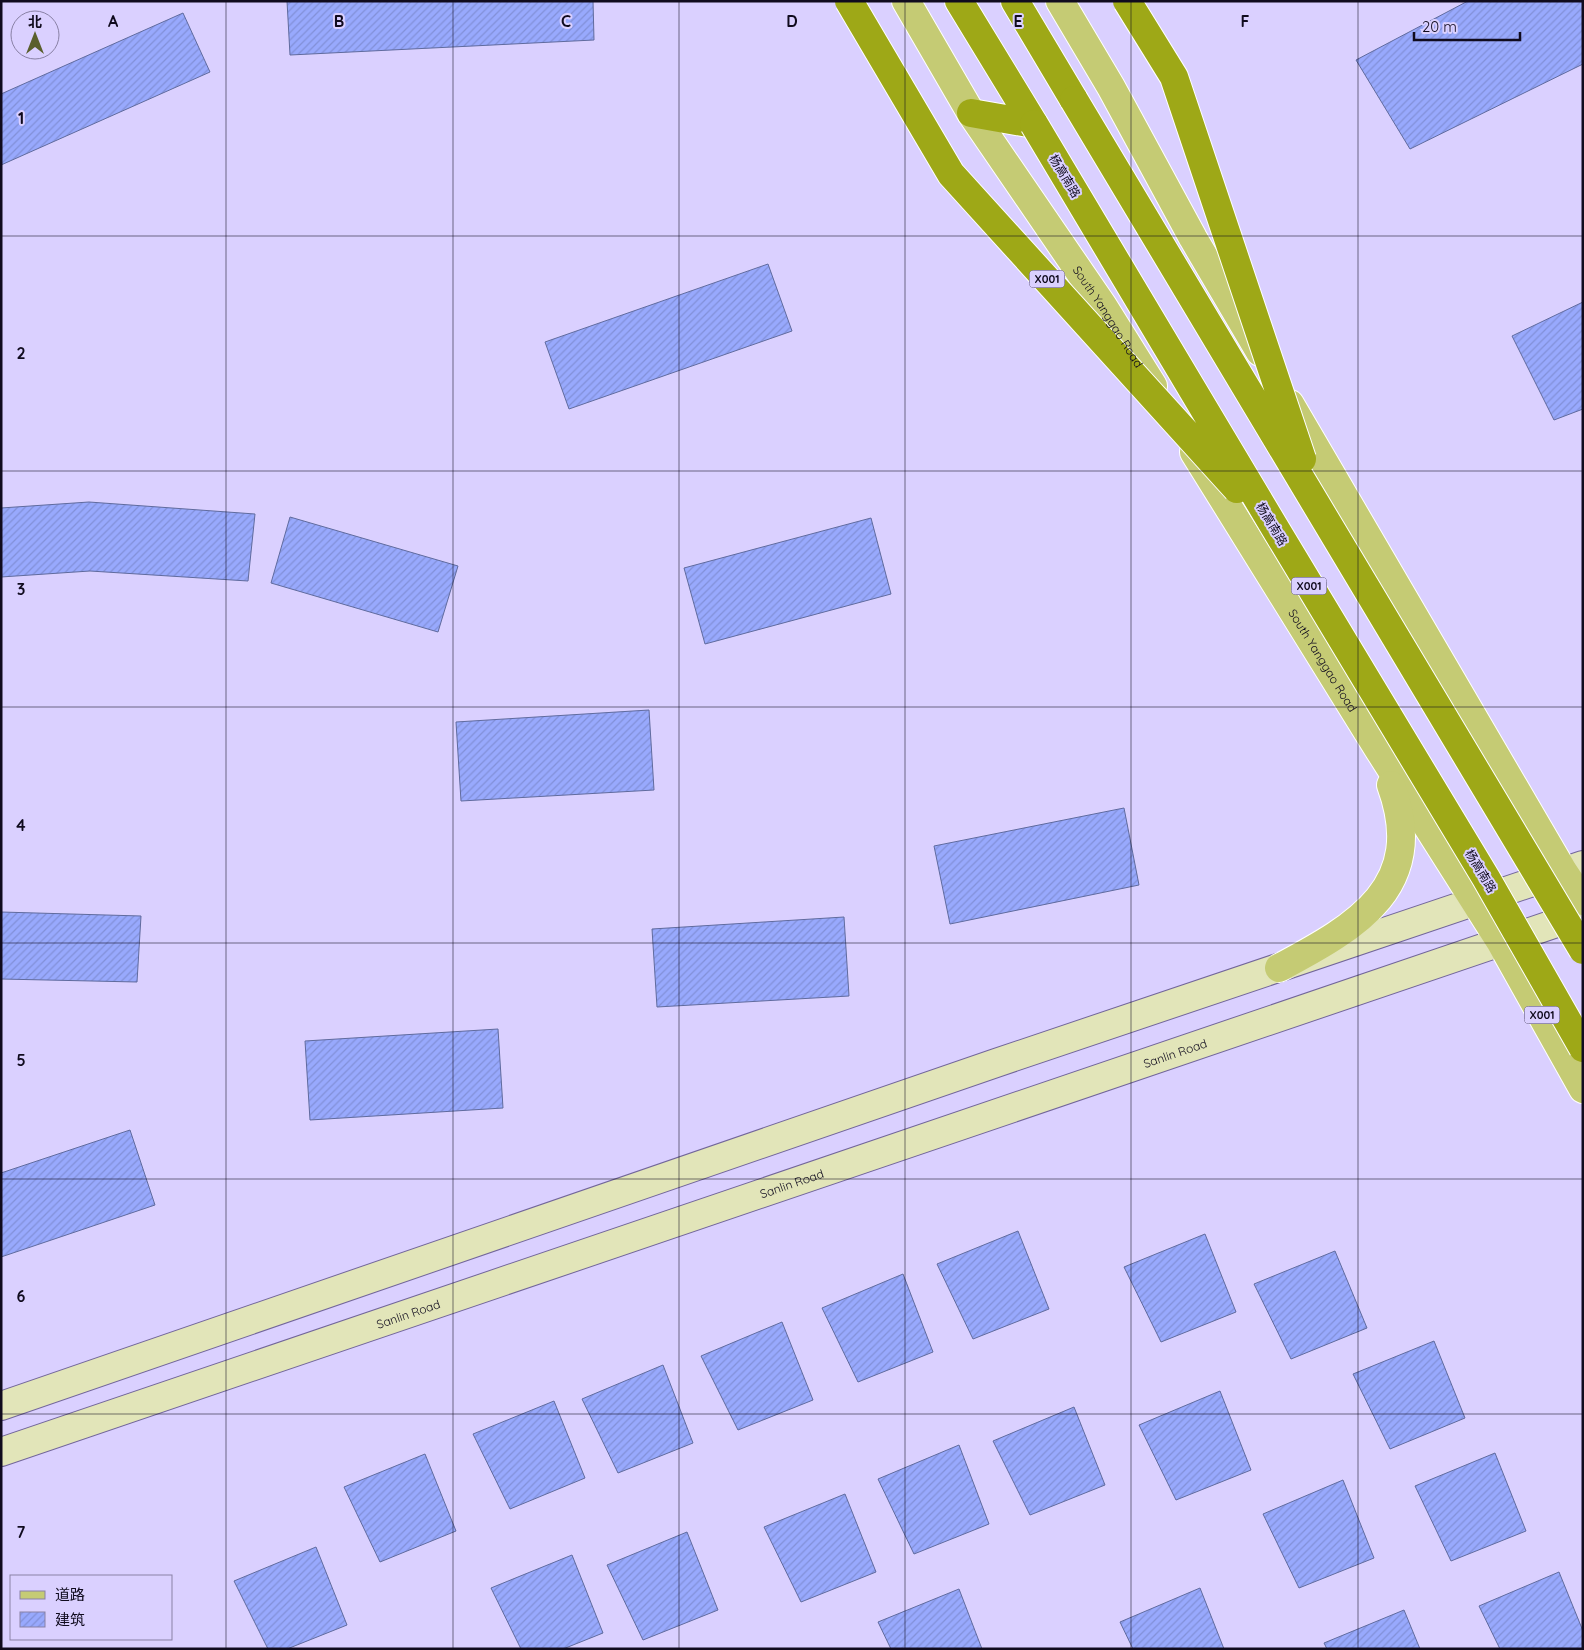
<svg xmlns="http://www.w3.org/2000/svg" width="1584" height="1650" font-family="Quicksand,'Noto Sans SC',sans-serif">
	<defs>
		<pattern id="building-hatch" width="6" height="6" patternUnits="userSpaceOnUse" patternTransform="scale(1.25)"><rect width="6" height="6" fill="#98a9fd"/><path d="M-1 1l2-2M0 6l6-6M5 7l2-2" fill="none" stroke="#8290d8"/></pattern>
	</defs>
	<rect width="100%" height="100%" fill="#dad0ff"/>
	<path fill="url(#building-hatch)" stroke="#606b9e" d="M287 1H593L594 40 290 55Z
		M1468 1H1583V64L1410 149 1356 60Z
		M183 13 210 72 1 165V94Z
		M768 264 792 331 569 409 545 342Z
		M1583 302V409L1554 420 1512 336Z
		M89 502 255 514 248 581 90 571 1 577V508Z
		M290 517 458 566 438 632 271 583Z
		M871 518 891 594 705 644 684 568Z
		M649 710 654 790 461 801 456 722Z
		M1124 808 1139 885 950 924 934 846Z
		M1 912 141 916 137 982 1 979Z
		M844 917 849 996 657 1007 652 929Z
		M498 1029 503 1108 310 1120 305 1041Z
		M130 1130 155 1205 1 1257V1173Z
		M1018 1231 1049 1309 973 1339 937 1264Z
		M1205 1234 1236 1312 1161 1342 1124 1267Z
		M1335 1251 1367 1328 1291 1359 1254 1284Z
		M903 1274 933 1352 858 1382 822 1308Z
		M782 1322 813 1400 738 1430 701 1356Z
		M1434 1341 1465 1418 1390 1449 1353 1374Z
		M663 1365 693 1443 618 1473 582 1399Z
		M1220 1391 1251 1470 1176 1500 1139 1425Z
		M554 1401 585 1478 510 1509 473 1434Z
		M1074 1407 1105 1485 1030 1515 993 1441Z
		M959 1445 989 1524 914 1554 878 1479Z
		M1495 1453 1526 1531 1451 1561 1415 1486Z
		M425 1454 456 1531 380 1562 344 1487Z
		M1343 1480 1374 1558 1299 1588 1263 1514Z
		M845 1494 876 1572 801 1602 764 1527Z
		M687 1532 718 1610 643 1640 607 1565Z
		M316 1547 347 1625 287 1649H268L234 1581Z
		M572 1555 603 1633 563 1649H521L491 1588Z
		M1559 1572 1583 1631V1649H1500L1479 1606Z
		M1200 1588 1224 1649H1133L1120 1622Z
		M959 1589 982 1649H891L878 1622Z
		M1404 1610 1420 1649H1327L1324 1643Z"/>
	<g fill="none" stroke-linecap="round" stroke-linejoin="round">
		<g stroke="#72669a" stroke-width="30">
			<g id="secondary">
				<path d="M1 1406 996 1063 1583 865"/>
				<path id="s1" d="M1 1452 1583 914"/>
			</g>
		</g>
		<g stroke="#fff" stroke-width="30">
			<g id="primary">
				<path id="s2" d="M906 1 971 113 1103 306 1153 386"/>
				<path d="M1060 1 1111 87 1193 238 1260 352"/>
				<path d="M1290 404 1563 871 1583 901"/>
				<path id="s3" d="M1194 452 1379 750 1500 941 1583 1089"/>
				<path d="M1279 968C1358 926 1428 886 1391 785"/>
			</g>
		</g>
		<g stroke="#fff" stroke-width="30">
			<path id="highway" d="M959 1 1034 124
				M1015 1 1074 100
				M971 113 1034 124"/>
		</g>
		<use href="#secondary" stroke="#e2e5b9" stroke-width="28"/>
		<use href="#primary" stroke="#c5cb74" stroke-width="28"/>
		<use href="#highway" stroke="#9ea817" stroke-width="28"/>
		<g stroke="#fff" stroke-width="30" stroke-linecap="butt">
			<path id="highway-bridge" d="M849 1 951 174 1237 489
				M1127 1 1174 77 1302 459
				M1074 100 1583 950
				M1034 124 1278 533 1486 878 1583 1048"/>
		</g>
		<use href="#highway-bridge" stroke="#9ea817" stroke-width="28"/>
	</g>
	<path fill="none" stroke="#100b1e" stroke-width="1" stroke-opacity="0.55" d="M226 1V1649M453 1V1649M679 1V1649M905 1V1649M1131 1V1649M1358 1V1649M1 236H1583M1 471H1583M1 707H1583M1 943H1583M1 1179H1583M1 1414H1583"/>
	<g text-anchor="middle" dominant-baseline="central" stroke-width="4" stroke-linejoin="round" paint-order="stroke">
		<g fill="#dad0ff" stroke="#4d4662" stroke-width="1">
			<rect x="1029.5" y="270.5" width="35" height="17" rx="4"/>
			<rect x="1291.5" y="577.5" width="35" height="17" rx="4"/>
			<rect x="1524.5" y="1006.5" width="35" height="17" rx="4"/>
		</g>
		<g font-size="11" font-weight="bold" fill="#100b1e">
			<text x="1047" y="279">X001</text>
			<text x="1309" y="586">X001</text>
			<text x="1542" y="1015">X001</text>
		</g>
		<g font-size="12" fill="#100b1e" stroke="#dad0ff">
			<text transform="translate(1065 176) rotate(59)">杨高南路</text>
			<text stroke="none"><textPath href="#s2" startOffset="375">South Yanggao Road</textPath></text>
			<text transform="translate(1272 524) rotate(59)">杨高南路</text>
			<text stroke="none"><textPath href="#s3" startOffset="245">South Yanggao Road</textPath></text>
			<text transform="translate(1481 871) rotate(59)">杨高南路</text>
			<text stroke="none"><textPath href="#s1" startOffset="1240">Sanlin Road</textPath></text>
			<text stroke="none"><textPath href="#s1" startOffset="835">Sanlin Road</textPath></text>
			<text stroke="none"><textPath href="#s1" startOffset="430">Sanlin Road</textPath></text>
		</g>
	</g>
	<g font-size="16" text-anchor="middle" font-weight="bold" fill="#100b1e" stroke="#dad0ff" stroke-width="4" stroke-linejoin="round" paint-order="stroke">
		<text x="113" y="27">A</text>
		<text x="339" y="27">B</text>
		<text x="566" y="27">C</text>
		<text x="792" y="27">D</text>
		<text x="1018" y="27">E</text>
		<text x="1245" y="27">F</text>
		<text x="21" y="124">1</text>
		<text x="21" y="359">2</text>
		<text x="21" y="595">3</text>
		<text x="21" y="831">4</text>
		<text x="21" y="1066">5</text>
		<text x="21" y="1302">6</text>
		<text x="21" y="1538">7</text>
	</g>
	<rect width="1584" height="1650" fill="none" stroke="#100b1e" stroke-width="5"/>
	<rect x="10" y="1575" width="162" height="65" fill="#dad0ff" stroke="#8981a5"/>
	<rect x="20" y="1591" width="25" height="8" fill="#c5cb74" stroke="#8981a5"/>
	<text x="55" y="1600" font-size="15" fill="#100b1e">道路</text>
	<rect x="20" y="1612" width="25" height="15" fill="url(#building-hatch)" stroke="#8981a5"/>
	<text x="55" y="1625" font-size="15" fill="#100b1e">建筑</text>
	<g transform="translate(35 35)"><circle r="24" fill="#dad0ff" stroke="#8981a5"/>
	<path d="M0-4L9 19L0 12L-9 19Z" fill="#5a5f2d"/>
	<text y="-8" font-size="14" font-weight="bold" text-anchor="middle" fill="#100b1e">北</text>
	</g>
	<path d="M1414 32v8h106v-8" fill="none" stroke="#100b1e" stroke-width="2.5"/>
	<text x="1422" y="32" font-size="15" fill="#100b1e" stroke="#dad0ff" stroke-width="4" paint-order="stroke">20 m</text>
</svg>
